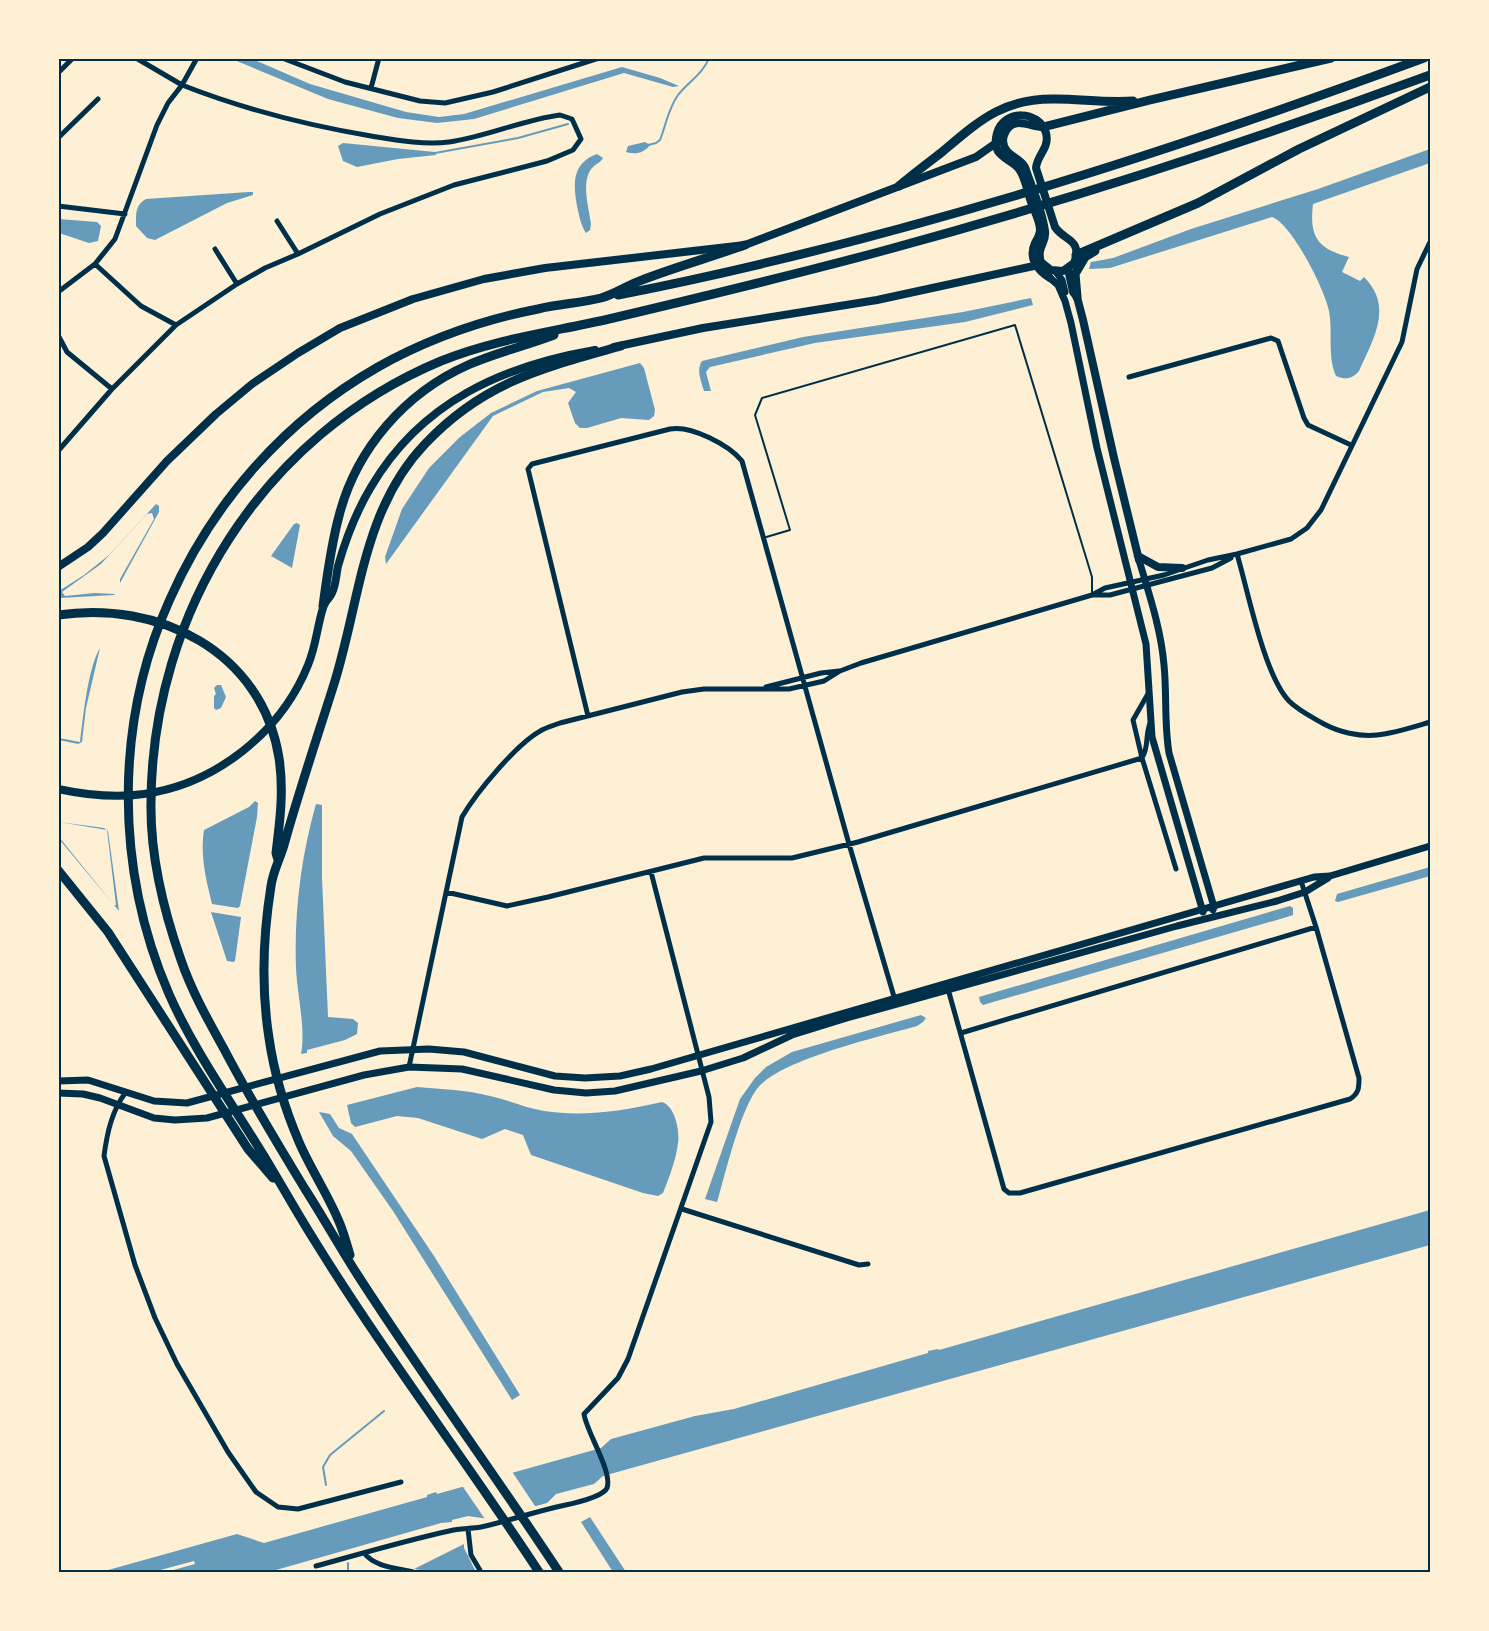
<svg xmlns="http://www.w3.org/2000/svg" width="1489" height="1631" font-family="Helvetica,sans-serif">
	<rect width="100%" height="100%" fill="#fdf0d5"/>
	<path fill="#669bbc" d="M232 59H252L310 84 406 112 439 117 464 114 622 67 660 78 679 86 673 87 624 73 474 119 437 123 398 118 328 99Z
		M645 142 650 145C644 153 636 155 626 152L628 146Z
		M343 143 435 152 436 155 398 159 357 167 343 161 338 146Z
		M1430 149V163L1313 204C1309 237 1318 249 1349 257L1342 272 1360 281 1364 277C1394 307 1373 339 1359 371 1352 379 1346 380 1336 376 1327 356 1333 332 1329 311 1325 290 1292 224 1272 217L1110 268 1089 269 1091 262 1113 258 1191 229 1318 189Z
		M597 154 603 158C600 163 597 163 593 167 580 180 589 208 591 224L590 230 586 233C581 226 579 215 577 206 573 184 572 163 597 154Z
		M249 192H253V195L227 203 155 240 147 238 136 226C136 214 135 205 146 199Z
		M59 219 97 222 101 226 98 241 89 243 59 233Z
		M1031 298 1033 305 965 322 815 343 710 367 706 372 711 391H704C701 381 696 370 702 361L803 337 963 312Z
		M640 363 644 368 655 410 654 416 649 420 621 418 587 428H580L575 423 568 403 576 392 569 388 543 392 493 416 386 564 385 557 402 509 429 468 460 437 491 413 537 391Z
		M156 504 159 506V512L120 583V579L154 519 152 513 147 514 101 564 62 592 65 596 95 593 115 594 114 595 60 598 59 591 84 575 109 555Z
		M297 523 300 525 292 568 271 556 294 524Z
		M100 648 86 708 82 742 78 744 59 740V738L80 742C83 718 88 667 100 648Z
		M217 685H221L226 697 221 708 216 710 214 708V696L216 694 214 688Z
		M255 801 258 803 257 817 240 906 238 908 212 904C206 879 200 856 204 830L249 807Z
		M316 804 322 805V878L328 1017 353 1019 358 1023 357 1034 345 1040 307 1050V1053L301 1054C306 1029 297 994 296 968 294 912 301 857 316 804Z
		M59 822 104 828 108 831 119 911 59 839V837L114 905H116L107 830Z
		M1430 867V876L1338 902 1335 901 1337 894Z
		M1290 906 1293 908V915L1287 917 983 1005 980 1002 979 997Z
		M211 912 241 917 235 961 233 962 227 961Z
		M921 1015 926 1018 923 1022 917 1026C879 1037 777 1060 756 1090 739 1115 726 1171 717 1202L705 1199 740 1099 755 1078 766 1067 792 1052Z
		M417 1087C441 1089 467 1090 490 1096 508 1100 525 1108 544 1111 583 1117 623 1111 662 1102 675 1106 680 1131 678 1143 676 1160 669 1178 663 1193L658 1196 643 1193 531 1155 523 1135 505 1129 482 1139 418 1118 397 1116 355 1127 351 1123 347 1105Z
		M319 1112 330 1114 339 1128 352 1134 434 1256 520 1395 512 1400 393 1211 351 1151 333 1136Z
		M1430 1210V1245L603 1476 594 1484 556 1494 547 1503 489 1519 468 1516 452 1520V1522L441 1523 269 1572H166L195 1564 194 1561 153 1572H101L237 1534 264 1543 427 1497V1495L436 1492 437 1494 601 1448 611 1439 695 1416 734 1409 928 1353V1351L938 1349 939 1350Z
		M590 1517 626 1572H613L581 1522Z
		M464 1544V1548L476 1572H432L414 1569Z"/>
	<path fill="#fdf0d5" d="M511 1470 537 1509 487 1522 461 1484Z"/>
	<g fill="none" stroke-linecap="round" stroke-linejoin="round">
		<path stroke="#669bbc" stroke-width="2" d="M648 145 656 143 660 140C666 125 668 109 678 95 688 82 703 74 709 58
			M435 153 518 138 568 124
			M326 1485 323 1467 330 1455 384 1411
			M348 1563V1572"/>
		<path stroke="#003049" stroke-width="2" d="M763 538 790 530 755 415 762 398 1015 325 1092 577V593"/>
		<path stroke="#003049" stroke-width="5" d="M136 58 182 85 197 58
			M282 58 345 82 420 101 445 103 493 92 599 58
			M58 73 73 58
			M371 88 379 58
			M58 138 98 99
			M58 206 125 214
			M277 221 298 254
			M215 249 237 284
			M95 264 141 306 176 325
			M58 292 95 264 115 239 157 125 168 103 182 85C243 109 306 125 371 136 396 140 423 145 449 142 486 137 522 120 560 115L572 119 581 139 573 150 547 161 454 185 380 214 298 254 265 268 237 284 176 325 112 389 58 451
			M58 335 67 352 112 389
			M1129 377 1271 338 1278 341 1304 418 1308 425 1351 445
			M1237 554C1248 591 1264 675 1289 701 1299 711 1312 717 1324 724 1339 732 1359 737 1377 735 1395 733 1413 727 1430 722
			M1093 595H1110L1212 568 1231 558
			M766 687 821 673 839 671
			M1149 692 1133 720 1142 758 1176 869
			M588 716 528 469 532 464 670 429C691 425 729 445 742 461L849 844 895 1000
			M446 892 507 906 548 897 704 858H792L858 842 1142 758C1150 745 1144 735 1151 721
			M948 989 1004 1189 1009 1193H1020L1350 1099C1359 1093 1359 1088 1359 1078L1316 927 1301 881
			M961 1033 1316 927
			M409 1067 462 817C476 793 517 743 542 730 548 727 554 725 560 723L682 692 704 689H789L824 681 840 671 861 663 1092 595 1105 588 1164 575 1208 560 1237 554 1291 539 1307 528 1321 510 1402 342 1417 269 1430 242
			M126 1092C112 1110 107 1133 104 1156L135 1265 155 1318 177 1364 228 1452 256 1492 278 1507 298 1509 401 1482
			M682 1209 859 1265 868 1264
			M468 1529 471 1555 481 1572
			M364 1553C375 1567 396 1568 413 1572
			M316 1566C360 1554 404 1541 449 1531 460 1528 470 1529 481 1527 508 1521 534 1512 561 1506 571 1504 603 1497 607 1488 613 1472 586 1431 584 1414L618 1378 628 1359 711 1122 709 1097 651 872"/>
		<path stroke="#003049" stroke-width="7" d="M1056 272 1062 280 1065 292
			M1050 278 1058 285 1065 301 1071 323 1097 448 1146 644 1152 737 1203 912
			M1139 560C1149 594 1161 629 1164 665 1167 694 1164 723 1169 753L1214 907 1213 910
			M58 1081 88 1080 154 1101 187 1103 380 1051 429 1049 464 1052 555 1076 585 1078 620 1076 651 1069 1314 877 1330 876 1430 846
			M58 1093 83 1094 100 1098 154 1118 175 1120 207 1118 364 1075 409 1067 462 1069 554 1090 586 1093 615 1091 701 1071 743 1058 792 1035 847 1018 1177 926 1277 901 1305 892 1328 878"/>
		<path stroke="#003049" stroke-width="8" d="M1043 127C1030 127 1013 115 1005 133 1002 139 1003 146 1007 151 1013 158 1020 159 1025 167 1032 188 1042 209 1045 231 1047 243 1036 247 1041 262L1051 270 1063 271 1074 263C1083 239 1064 241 1055 227L1036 168C1037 155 1050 148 1046 133 1039 110 1004 109 997 133 990 158 1010 157 1019 169 1025 177 1027 190 1030 199 1033 209 1040 220 1040 230 1040 235 1037 239 1035 243 1028 258 1037 270 1050 278
			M1068 269 1073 292 1077 297 1083 320 1114 458 1139 560
			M614 347 703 328 877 300 1043 264
			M1138 556 1158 567 1182 568
			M58 567 88 547 103 533 167 461 216 414 252 384 298 353 340 328 413 299 484 279 545 268 745 245 976 157 996 143
			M58 789C86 795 116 798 144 794 216 784 281 732 308 665 316 646 317 627 323 608 324 602 330 598 332 593 336 585 336 575 338 566 346 538 356 512 371 487 421 402 502 366 595 350"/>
		<path stroke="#003049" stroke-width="9" d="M1043 127 1150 100 1331 58
			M899 186C913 174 928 163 942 152 979 121 1003 98 1055 99 1081 99 1106 103 1133 101
			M1076 255 1198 203 1299 149 1430 87
			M618 295C893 241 1161 155 1424 58
			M1077 297 1075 274 1085 257 1095 251
			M323 606C327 576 331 545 339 516 356 449 405 393 468 365 495 353 525 346 554 335
			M58 615C158 600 262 651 279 758 284 790 280 821 276 853L278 860
			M58 870 108 932 248 1149 273 1178
			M350 1255C347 1245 344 1234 340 1224 329 1196 311 1170 299 1142 285 1109 274 1073 269 1038 261 987 263 936 271 886 273 871 280 859 284 845 299 791 317 738 334 684 360 602 362 510 425 444 483 382 543 368 621 346
			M539 1572C467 1462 386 1356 316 1243 300 1218 285 1191 270 1166 236 1109 196 1055 169 994 115 869 114 723 170 599 213 502 285 420 378 367 428 339 482 320 538 309 559 304 581 303 601 298 615 294 628 285 642 280 676 267 711 257 745 245
			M559 1572C493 1472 422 1375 357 1274 339 1246 323 1217 305 1189 277 1143 249 1097 224 1049 208 1020 192 992 181 960 163 909 150 856 151 802 152 612 263 435 441 361 495 339 552 332 609 319 702 297 794 275 886 250 1070 200 1251 141 1430 75"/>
	</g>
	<rect width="1489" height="1631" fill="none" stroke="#fdf0d5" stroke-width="120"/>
	<rect x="60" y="60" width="1369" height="1511" fill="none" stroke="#003049" stroke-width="2"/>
</svg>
